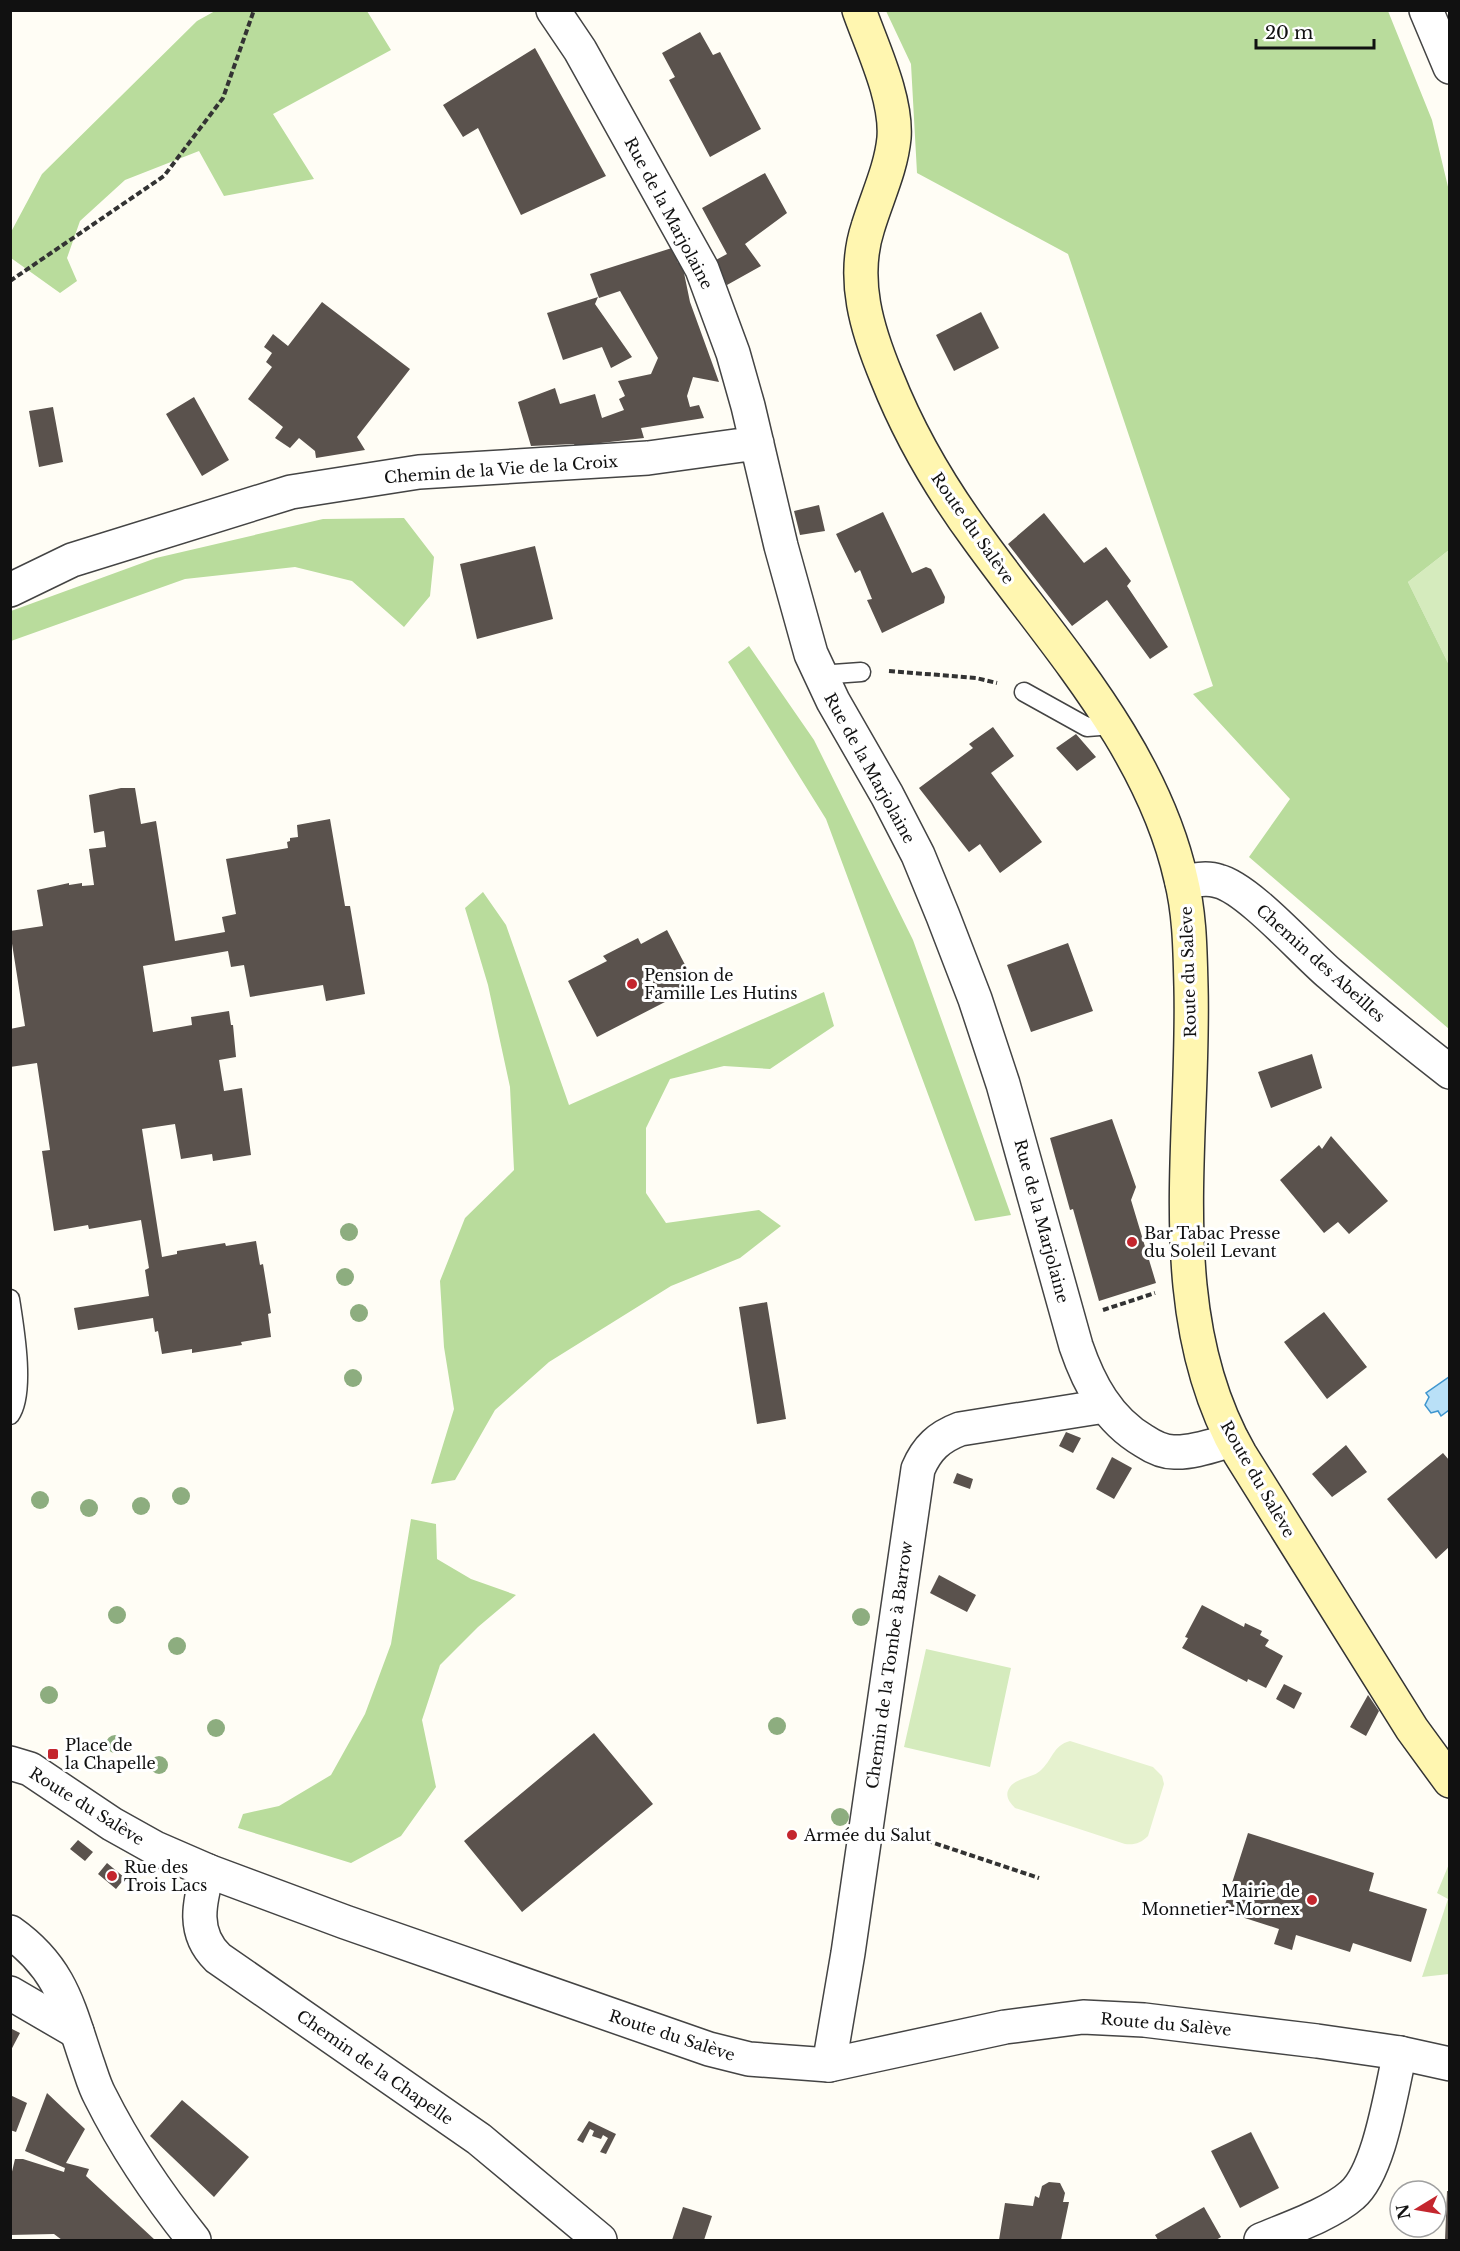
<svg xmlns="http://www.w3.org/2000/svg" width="1460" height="2251" font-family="'Libre Baskerville',serif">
	<rect width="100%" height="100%" fill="#fffdf5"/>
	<path fill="#d5ebbd" d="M1449 550V665L1408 582Z
		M926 1649 1011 1668 990 1767 904 1747Z
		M1449 1864V1974L1422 1977 1448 1899 1437 1893Z"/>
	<path fill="#b9dc9c" d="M215 11H367L391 50 273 114 314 179 224 196 199 151 125 180 80 221 67 258 77 281 60 293 11 258V232L42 174 197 21Z
		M886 11H1388L1432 120 1449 191V550L1408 582 1449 665V1029L1249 857 1290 799 1193 694 1213 686 1068 254 917 173 911 64Z
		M404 518 434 557 430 596 404 627 352 581 295 567 185 579 11 641V611L156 558 323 519Z
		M749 646 814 740 913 940 1011 1215 975 1221 826 819 728 662Z
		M483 892 506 925 569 1105 824 992 834 1026 770 1069 724 1066 670 1079 646 1128V1193L666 1223 759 1210 781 1226 740 1258 671 1286 549 1362 495 1410 455 1480 431 1484 454 1409 444 1347 440 1281 465 1218 514 1170 510 1087 488 985 465 908Z
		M411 1519 436 1524 437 1559 471 1579 516 1595 478 1627 440 1665 422 1720 436 1787 401 1836 351 1863 238 1828 243 1814 279 1806 331 1775 365 1714 391 1644Z"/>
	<path fill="#e6f2cf" d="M1070 1741 1153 1767 1162 1776 1164 1784 1148 1836C1141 1843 1135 1845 1125 1844L1015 1808C1009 1802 1004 1795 1010 1787 1016 1778 1032 1778 1040 1771 1052 1761 1053 1745 1070 1741Z"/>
	<path fill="#b9e0f7" stroke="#3f96cf" stroke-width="1.5" d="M1449 1377V1410L1441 1416 1438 1411 1431 1413 1425 1405 1429 1397 1426 1393Z"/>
	<path fill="#5a524d" d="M700 32 713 55 720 52 761 129 710 157 669 80 675 77 662 53Z
		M535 48 606 176 521 215 478 128 463 137 443 105Z
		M765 173 787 213 745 244 761 266 727 285 714 261 727 254 702 208Z
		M675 247 678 263 680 262 683 268 690 302 719 382 693 377 687 396 690 407 699 405 704 418 641 428 644 438 575 446 574 444 531 446 518 402 555 388 560 404 595 394 602 418 624 410 619 399 625 396 618 381 651 374 658 358 620 291 599 298 590 274Z
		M598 297 595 304 632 357 611 368 602 347 563 360 547 313Z
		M322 302 410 369 357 437 365 450 316 458 315 451 299 438 290 448 275 438 283 427 248 399 272 367 266 362 272 353 264 347 273 334 288 346Z
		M981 312 999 348 954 371 936 335Z
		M194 397 229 460 202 476 166 414Z
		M53 407 63 462 39 467 29 411Z
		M819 505 825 531 800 535 794 511Z
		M883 512 912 573 926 567 931 569 945 597 944 603 882 633 867 600 872 599 860 570 855 573 836 534Z
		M1044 513 1084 563 1106 547 1131 581 1127 586 1168 647 1150 659 1107 600 1072 626 1008 544Z
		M535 546 553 619 477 639 460 564Z
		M993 727 1014 756 991 773 1042 842 1000 873 980 844 969 852 919 788 973 748 969 744Z
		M1076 734 1096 757 1077 771 1056 748Z
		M121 788H135L141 824 156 821 175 941 225 932 222 917 236 914 226 859 288 848 287 842 290 841V838L298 837 297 825 330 819 345 906H350L365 994 326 1001 323 985 250 997 244 965 231 967 228 951 143 966 153 1032 192 1025 191 1017 229 1011 231 1025H233L236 1057 219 1060 224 1091 242 1088 251 1155 213 1161 212 1154 181 1159 175 1124 142 1129 162 1257 177 1254V1251L225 1243 226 1246 256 1241 260 1265 263 1264 271 1313 268 1314 271 1337 241 1342 242 1345 192 1353V1349L162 1354 158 1331 155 1332 153 1318 78 1330 74 1308 149 1296 145 1270 149 1268 141 1220 89 1229 88 1225 54 1231 42 1151 50 1150 37 1063 10 1067V1029L25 1026 10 931 43 926 37 890 69 883V885L82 883V886L94 885 89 849 106 847 104 831 94 833 89 795Z
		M667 930 696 986 597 1037 568 981 607 961 603 956 638 938 641 944Z
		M1068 943 1093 1011 1031 1032 1007 965Z
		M1312 1054 1322 1088 1271 1108 1258 1072Z
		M1112 1119 1136 1187 1131 1200 1156 1283 1099 1301 1073 1209 1070 1210 1050 1138Z
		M1331 1136 1388 1201 1349 1234 1338 1222 1324 1233 1280 1180 1319 1145 1322 1149Z
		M767 1302 786 1419 757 1424 739 1307Z
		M1324 1312 1367 1367 1327 1399 1284 1342Z
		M1066 1432 1081 1438 1073 1453 1059 1446Z
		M1346 1445 1367 1472 1332 1497 1312 1474Z
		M1443 1453 1449 1460V1547L1436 1559 1387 1499Z
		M1112 1457 1132 1468 1114 1499 1096 1489Z
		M957 1473 973 1479 970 1489 953 1483Z
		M939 1575 976 1595 967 1612 930 1593Z
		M1202 1605 1244 1627 1245 1623 1262 1631 1260 1635 1269 1640 1265 1646 1283 1656 1266 1688 1248 1679 1247 1682 1182 1648 1188 1638 1185 1637Z
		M1284 1684 1302 1693 1294 1709 1276 1699Z
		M1368 1695 1379 1711 1366 1736 1350 1727Z
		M594 1733 653 1804 522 1912 464 1841Z
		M1248 1833 1374 1873 1369 1891 1427 1909 1411 1962 1353 1943 1350 1952 1296 1935 1292 1950 1274 1944 1279 1929 1223 1911Z
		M78 1840 93 1852 85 1861 70 1849Z
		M107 1863 125 1878 116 1889 98 1874Z
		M10 2028 20 2033 10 2052Z
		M47 2093 85 2129 66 2163 89 2169 86 2176 155 2240H62L54 2234 10 2235V2180L15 2159H23L64 2172 65 2168 25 2151Z
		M10 2095 27 2103 16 2132 10 2130Z
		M182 2100 249 2157 214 2197 150 2136Z
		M589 2121 616 2134 606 2154 600 2152 608 2138 603 2135 601 2139 592 2136 594 2131 590 2129 583 2143 577 2140Z
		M1251 2132 1279 2188 1240 2208 1211 2151Z
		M1049 2182 1060 2183 1065 2193 1063 2202H1069L1061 2240H999L1005 2203 1033 2206 1035 2196 1039 2198 1042 2186Z
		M1447 2191H1449V2240H1445Z
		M683 2207 712 2216 704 2240H672Z
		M1204 2207 1221 2237 1216 2240H1158L1155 2235Z"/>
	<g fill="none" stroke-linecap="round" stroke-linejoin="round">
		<g stroke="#444" stroke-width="21">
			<path id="service" d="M819 675 861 672
				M1024 692 1087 727 1113 725
				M10 1299C14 1325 26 1393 10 1415"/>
		</g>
		<g stroke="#444" stroke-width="36">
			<path id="minor" d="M553 10 580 50 702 269 733 353 748 406 781 546 811 654 833 701 887 795 918 855 943 916 975 999 1003 1084 1076 1346C1089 1384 1108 1420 1144 1441 1153 1447 1163 1452 1174 1452 1193 1453 1214 1445 1232 1440
				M10 590 72 560 291 492 419 472 648 458 757 443
				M1182 882C1194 880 1207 877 1218 881 1248 888 1304 952 1330 974 1369 1008 1409 1040 1450 1072
				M208 1871C199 1903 192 1933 218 1958L479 2139 600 2240
				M10 1993 77 2032
				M829 2065 848 1953 918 1469C927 1448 939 1437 960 1429L1105 1406
				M1261 2240C1287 2229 1331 2214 1352 2195 1380 2171 1391 2090 1400 2053"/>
		</g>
		<g stroke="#444" stroke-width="36">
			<path id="tertiary" d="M1426 10 1450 67
				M10 1763 30 1769 112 1824 155 1848 208 1871 345 1922 709 2049 749 2059 829 2065 1005 2027 1083 2017 1144 2020 1317 2041 1400 2053 1450 2064
				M10 1932C61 1968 68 2006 87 2062 91 2073 94 2085 100 2096 126 2148 158 2195 194 2240"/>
		</g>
		<g stroke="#333" stroke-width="36">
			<path id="secondary" d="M859 10C872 47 897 98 894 138 891 169 877 197 868 227 851 279 867 330 887 378 910 436 942 490 979 540 1055 645 1152 749 1181 879 1190 915 1190 951 1191 987 1195 1142 1159 1313 1240 1454L1412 1729 1450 1781"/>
		</g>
		<path stroke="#333" stroke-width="4" stroke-dasharray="6 3" stroke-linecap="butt" d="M10 281 164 176 223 98 254 10
			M889 671 976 678 997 683
			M1103 1310 1155 1293
			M901 1832 1039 1878"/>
		<use href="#service" stroke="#fff" stroke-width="18"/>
		<use href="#minor" stroke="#fff" stroke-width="33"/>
		<use href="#tertiary" stroke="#fff" stroke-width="33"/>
		<use href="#secondary" stroke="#fff6b0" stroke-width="33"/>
	</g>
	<g fill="#8dad7f">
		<circle cx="349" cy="1232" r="9"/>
		<circle cx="345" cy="1277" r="9"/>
		<circle cx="359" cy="1313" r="9"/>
		<circle cx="353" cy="1378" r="9"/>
		<circle cx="181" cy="1496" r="9"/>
		<circle cx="40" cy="1500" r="9"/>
		<circle cx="141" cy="1506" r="9"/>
		<circle cx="89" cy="1508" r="9"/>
		<circle cx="117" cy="1615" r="9"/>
		<circle cx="861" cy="1617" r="9"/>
		<circle cx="177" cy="1646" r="9"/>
		<circle cx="49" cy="1695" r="9"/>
		<circle cx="777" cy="1726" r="9"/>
		<circle cx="216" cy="1728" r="9"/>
		<circle cx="115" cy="1744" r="9"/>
		<circle cx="159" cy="1765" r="9"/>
		<circle cx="840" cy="1817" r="9"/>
	</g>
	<g fill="#c4262e" stroke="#fff" stroke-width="2">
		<circle cx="632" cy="984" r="6"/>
		<circle cx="1132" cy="1242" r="6"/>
		<rect x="47" y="1748" width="12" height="12" rx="3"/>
		<circle cx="792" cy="1835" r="6"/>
		<circle cx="112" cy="1876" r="6"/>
		<circle cx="1312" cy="1900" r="6"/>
	</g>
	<g text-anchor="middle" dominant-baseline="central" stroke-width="6" stroke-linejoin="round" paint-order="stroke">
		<g font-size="16" fill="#111" stroke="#fff">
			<text transform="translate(669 213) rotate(62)">Rue de la Marjolaine</text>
			<text transform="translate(501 469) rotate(-4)">Chemin de la Vie de la Croix</text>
			<text transform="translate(973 528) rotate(55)">Route du Salève</text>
			<text transform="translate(870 768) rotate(61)">Rue de la Marjolaine</text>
			<text transform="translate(1321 963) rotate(42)">Chemin des Abeilles</text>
			<text transform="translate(1188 972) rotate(-92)">Route du Salève</text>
			<text transform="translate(1042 1221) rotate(75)">Rue de la Marjolaine</text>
			<text transform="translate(1258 1479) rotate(60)">Route du Salève</text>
			<text transform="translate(889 1665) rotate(-82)">Chemin de la Tombe à Barrow</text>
			<text transform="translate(87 1806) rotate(32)">Route du Salève</text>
			<text transform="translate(1166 2024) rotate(5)">Route du Salève</text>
			<text transform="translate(672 2035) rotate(18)">Route du Salève</text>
			<text transform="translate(375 2067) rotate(35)">Chemin de la Chapelle</text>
		</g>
		<g font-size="16" fill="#111" stroke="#fff" text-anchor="start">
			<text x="644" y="975">Pension de<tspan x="644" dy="18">Famille Les Hutins</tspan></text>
			<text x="1144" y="1233">Bar Tabac Presse<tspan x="1144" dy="18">du Soleil Levant</tspan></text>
			<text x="65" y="1745">Place de<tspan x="65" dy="18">la Chapelle</tspan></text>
			<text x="804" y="1835">Armée du Salut</text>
			<text x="124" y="1867">Rue des<tspan x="124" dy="18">Trois Lacs</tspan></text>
			<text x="1300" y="1891" text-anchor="end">Mairie de<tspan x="1300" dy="18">Monnetier-Mornex</tspan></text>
		</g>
	</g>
	<rect width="1460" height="2251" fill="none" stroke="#111111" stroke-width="24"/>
	<g transform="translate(1418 2209) rotate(259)"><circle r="28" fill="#ffffff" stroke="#a0a0a0" stroke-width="1.5"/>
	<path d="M0-4.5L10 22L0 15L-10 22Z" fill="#c4262e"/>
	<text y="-9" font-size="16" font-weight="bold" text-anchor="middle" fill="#111111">N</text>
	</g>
	<path d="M1256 39v9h118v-9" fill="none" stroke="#111111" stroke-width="3"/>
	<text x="1265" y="39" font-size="18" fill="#111111" stroke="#ffffff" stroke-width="4.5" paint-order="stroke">20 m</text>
</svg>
